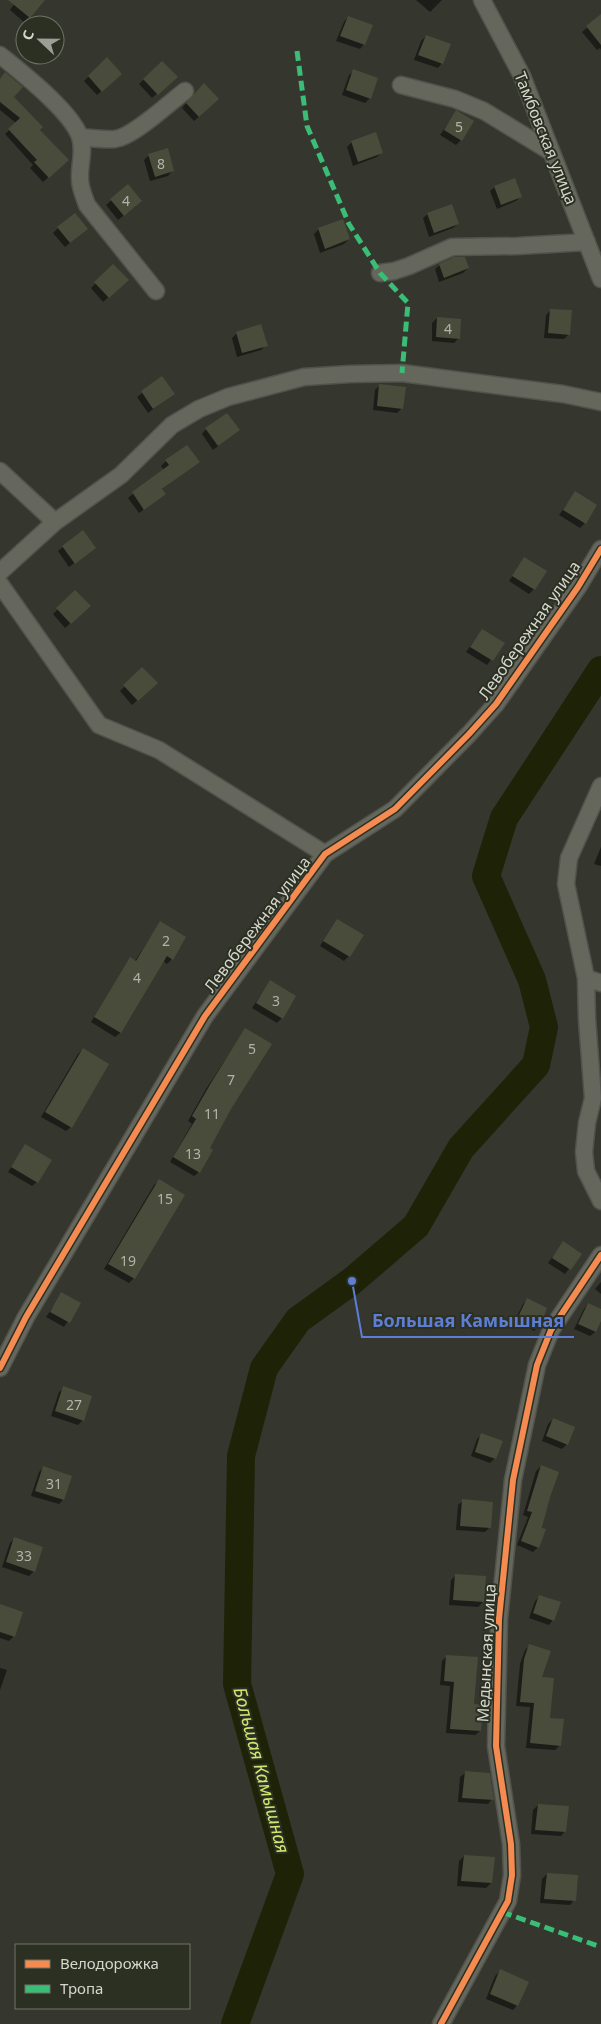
<svg xmlns="http://www.w3.org/2000/svg" width="601" height="2024" font-family="'Noto Sans',sans-serif">
	<rect width="100%" height="100%" fill="#35362e"/>
	<path fill="#0007" d="M17 0H44L24 22 10 10Z
		M416 0H442L430 12Z
		M601 16V50L600 48 597 50 582 32Z
		M348 17 364 44 360 49 336 41 344 22Z
		M426 36 442 63 438 68 414 60 421 41Z
		M107 59 116 78 97 95 84 81Z
		M162 62 171 81 152 98 139 84Z
		M354 71 370 98 365 103 342 95 349 75Z
		M0 80 62 165 43 182 30 168 33 165 5 134 16 123 0 110Z
		M199 89 213 104 194 121 182 108Z
		M456 112 461 140 456 145 440 135Z
		M352 142 382 152 377 157 353 166 347 147Z
		M149 155 172 171 168 176 150 181 144 160Z
		M128 186 136 206 118 220 106 205Z
		M495 187 521 196 516 201 497 209 490 191Z
		M428 214 458 224 453 228 429 237 423 218Z
		M58 228 82 233 65 247 53 233Z
		M319 229 349 239 344 244 320 253 314 234Z
		M440 265 468 268 463 273 439 282 435 269Z
		M113 266 122 285 103 302 91 288Z
		M551 310 569 334 564 339 544 338 546 315Z
		M437 318 459 338 454 343 432 341V323Z
		M237 333 266 345 261 350 237 357 232 338Z
		M162 378 174 394 148 413 137 397Z
		M380 385 402 408 397 413 373 410 375 390Z
		M206 429 238 430 213 450 202 434Z
		M166 461 198 462 161 490 165 494 139 513 128 498 164 470 161 466Z
		M575 493 585 523 580 528 559 515Z
		M63 547 95 548 69 567 58 551Z
		M524 559 534 589 529 594 509 581Z
		M75 592 84 611 65 628 53 614Z
		M482 630 503 643 487 665 466 652Z
		M142 669 151 688 132 705 120 691Z
		M601 847V866L594 864Z
		M337 920 349 956 344 961 320 946Z
		M160 923 172 959 167 964 163 961 120 1033 115 1037 91 1022 126 964 130 959 135 961Z
		M270 982 282 1018 277 1023 252 1008Z
		M245 1030 252 1071 208 1148 199 1172 194 1176 170 1162 192 1124 188 1121 206 1089Z
		M83 1049 71 1127 66 1131 41 1117 78 1054Z
		M25 1146 37 1182 32 1186 8 1172Z
		M159 1181 134 1278 129 1283 104 1269 154 1185Z
		M563 1243 580 1254 565 1274 548 1263Z
		M601 1282V1294L595 1289Z
		M62 1294 79 1304 64 1327 46 1317Z
		M528 1299 538 1326 534 1331 515 1320 523 1304Z
		M588 1304 601 1310V1318L595 1332 590 1336 574 1329 584 1309Z
		M64 1388 83 1420 78 1425 51 1416 59 1392Z
		M553 1419 567 1444 562 1449 542 1441 548 1424Z
		M482 1435 495 1458 490 1463 471 1456 477 1439Z
		M541 1466 549 1497 538 1547 533 1552 517 1545 528 1517 523 1515 536 1471Z
		M44 1467 63 1500 59 1504 31 1496 39 1472Z
		M463 1501 490 1527 485 1532 456 1530 458 1505Z
		M14 1539 34 1571 29 1576 2 1567 10 1543Z
		M456 1575 483 1602 478 1607 449 1605 451 1580Z
		M540 1596 553 1620 549 1625 529 1618 535 1601Z
		M0 1606 14 1636 9 1641 0 1638Z
		M530 1645 540 1678 549 1720 560 1745 555 1750 526 1748 530 1707 516 1706 520 1664 525 1650Z
		M447 1656 472 1706 480 1731 475 1735 446 1733 450 1686 440 1685 442 1661Z
		M0 1668 7 1670 0 1690Z
		M465 1773 492 1799 488 1804 458 1802 460 1777Z
		M538 1805 565 1831 561 1836 531 1834 533 1810Z
		M464 1856 491 1883 486 1888 457 1886 459 1861Z
		M547 1874 574 1900 570 1905 540 1903 542 1879Z
		M500 1971 517 2005 513 2010 486 1999 495 1976Z"/>
	<g fill="none" stroke-linecap="round" stroke-linejoin="round">
		<path stroke="#1e2308" stroke-width="28" d="M235 2024 290 1874 237 1684 241 1456 264 1368 298 1320 352 1281 416 1226 461 1148 536 1065 544 1027 532 980 486 876 504 818 601 670"/>
	</g>
	<path fill="#4a4c3b" d="M8 0H45L30 18Z
		M601 14V45L586 26Z
		M348 16 373 25 365 45 340 36Z
		M426 35 451 44 443 64 418 55Z
		M107 57 122 74 102 92 88 76Z
		M162 61 178 77 158 95 143 79Z
		M353 69 378 78 371 99 346 90Z
		M5 72 23 87 14 97 43 127 40 130 69 160 49 178 34 162 37 160 8 129 20 118 0 102V79Z
		M204 83 219 99 199 117 186 103Z
		M456 110 474 121 462 141 444 130Z
		M376 132 383 153 358 162 351 141Z
		M168 148 174 171 155 177 148 154Z
		M515 178 522 197 501 205 494 186Z
		M128 184 142 201 124 216 110 199Z
		M452 204 459 224 434 233 427 213Z
		M75 213 88 229 70 243 57 227Z
		M343 219 350 239 325 249 318 228Z
		M454 257H465L469 268 444 278 439 264Z
		M113 264 129 280 109 298 94 282Z
		M550 309 572 310 570 335 548 333Z
		M437 317 461 319 460 339 436 337Z
		M261 324 268 346 242 353 236 332Z
		M162 376 175 394 153 409 141 391Z
		M379 384 406 387 403 409 377 406Z
		M227 413 240 430 218 446 205 428Z
		M187 445 200 462 162 489 166 494 144 510 132 492 169 465 165 460Z
		M575 491 597 505 586 524 563 510Z
		M83 530 96 548 75 564 62 546Z
		M524 557 547 571 535 590 512 576Z
		M75 590 91 606 71 624 56 608Z
		M482 629 505 643 493 661 470 647Z
		M142 667 158 683 138 701 123 685Z
		M337 919 364 935 350 957 323 941Z
		M160 921 186 937 173 960 167 956 121 1033 94 1017 130 957 136 961Z
		M270 980 296 996 283 1019 256 1003Z
		M245 1028 272 1044 231 1109 210 1148 213 1150 200 1173 173 1157 196 1119 192 1116 211 1083Z
		M83 1048 109 1064 72 1128 45 1112Z
		M25 1144 52 1160 38 1183 11 1167Z
		M159 1179 185 1195 135 1279 108 1264Z
		M563 1241 582 1254 571 1270 552 1258Z
		M61 1292 81 1303 70 1323 50 1312Z
		M527 1298 547 1308 540 1327 519 1315Z
		M588 1303 601 1309V1321L596 1332 578 1324Z
		M63 1386 92 1396 84 1421 55 1411Z
		M553 1418 575 1427 568 1445 546 1436Z
		M481 1433 503 1441 496 1459 475 1452Z
		M541 1465 559 1472 550 1497 542 1528 546 1529 539 1548 521 1541 532 1512 527 1511Z
		M43 1466 72 1476 64 1500 35 1491Z
		M462 1499 493 1502 491 1528 460 1526Z
		M14 1537 43 1547 35 1572 6 1562Z
		M455 1574 486 1576 484 1602 453 1600Z
		M539 1595 561 1602 554 1621 533 1613Z
		M0 1604 23 1612 15 1637 0 1632Z
		M529 1644 551 1651 542 1677 554 1678 550 1718 564 1719 561 1746 530 1743 534 1703 520 1702 524 1659Z
		M446 1655 478 1657 474 1704 483 1705 481 1731 450 1729 454 1682 444 1681Z
		M465 1771 490 1773 494 1800 462 1798Z
		M538 1804 569 1806 566 1832 535 1830Z
		M464 1855 495 1857 492 1883 461 1881Z
		M547 1873 578 1875 576 1901 544 1899Z
		M500 1969 529 1982 518 2006 490 1994Z"/>
	<g fill="none" stroke-linecap="round" stroke-linejoin="round">
		<g stroke="#51524c" stroke-width="19">
			<path id="minor" d="M482 0 522 76 601 279
				M0 55C22 73 71 111 80 137 85 151 79 165 80 179 80 188 84 196 87 205L156 291
				M401 85 455 99 484 111 551 152
				M80 137C91 138 104 140 115 139 133 137 169 103 185 91
				M380 273 394 271 409 266 452 247 517 246 587 242
				M0 471 55 522
				M0 572 55 522 121 475 172 425 199 409 228 397 304 377 350 374 402 373 563 394 601 402
				M0 584 99 725 159 750 325 854
				M601 786 569 858 566 884 586 978 587 1019 593 1098 587 1123 584 1152 586 1171 601 1201
				M586 978 601 983
				M0 1368 26 1317 205 1016 325 854 395 809 469 734 496 704 578 587 601 549
				M441 2024 508 1901 512 1875 511 1844 496 1746 499 1619 513 1480 537 1365 551 1330 601 1255"/>
		</g>
		<use href="#minor" stroke="#65675c" stroke-width="16"/>
		<path stroke="#3abd76" stroke-width="5" stroke-dasharray="10 5" stroke-linecap="butt" d="M297 51 307 126 349 224 380 273 408 303 402 373
			M502 1912 601 1947"/>
		<g stroke="#2c3022" stroke-width="9">
			<path id="cycleway" d="M0 1368 26 1317 205 1016 325 854 395 809 469 734 496 704 578 587 601 549
				M441 2024 508 1901 512 1875 511 1844 496 1746 499 1619 513 1480 537 1365 551 1330 601 1255"/>
		</g>
		<use href="#cycleway" stroke="#f68b52" stroke-width="6"/>
	</g>
	<g text-anchor="middle" dominant-baseline="central" stroke-width="4" stroke-linejoin="round" paint-order="stroke">
		<g font-size="14" fill="#b2b4a9">
			<text x="459" y="126">5</text>
			<text x="161" y="163">8</text>
			<text x="126" y="200">4</text>
			<text x="448" y="328">4</text>
			<text x="166" y="940">2</text>
			<text x="137" y="977">4</text>
			<text x="276" y="1000">3</text>
			<text x="252" y="1048">5</text>
			<text x="231" y="1079">7</text>
			<text x="212" y="1113">11</text>
			<text x="193" y="1153">13</text>
			<text x="165" y="1198">15</text>
			<text x="128" y="1260">19</text>
			<text x="74" y="1404">27</text>
			<text x="54" y="1483">31</text>
			<text x="24" y="1555">33</text>
		</g>
		<g font-size="16" fill="#d5d7ce" stroke="#2c3022">
			<text transform="translate(546 138) rotate(68)">Тамбовская улица</text>
			<text transform="translate(529 630) rotate(-55)">Левобережная улица</text>
			<text transform="translate(257 924) rotate(-53)">Левобережная улица</text>
			<text transform="translate(486 1653) rotate(-87)">Медынская улица</text>
		</g>
		<g font-size="18" font-style="italic" fill="#d1e76f" stroke="#2c3022">
			<text transform="translate(262 1770) rotate(75)">Большая Камышная</text>
		</g>
	</g>
	<path fill="none" stroke="#5d7ed4" stroke-width="2" d="M352 1281L362 1337H574"/>
	<circle fill="#5d7ed4" stroke="#2c3022" stroke-width="2" cx="352" cy="1281" r="5"/>
	<g font-size="18" text-anchor="middle" font-weight="bold" fill="#5d7ed4" stroke="#2c3022" stroke-width="4" stroke-linejoin="round" paint-order="stroke">
		<text x="468" y="1327">Большая Камышная</text>
	</g>
	<rect x="15" y="1944" width="175" height="65" fill="#2c3022" stroke="#707367"/>
	<rect x="25" y="1960" width="25" height="8" fill="#f68b52" stroke="#707367"/>
	<text x="60" y="1969" font-size="15" fill="#d5d7ce">Велодорожка</text>
	<rect x="25" y="1985" width="25" height="8" fill="#3abd76" stroke="#707367"/>
	<text x="60" y="1994" font-size="15" fill="#d5d7ce">Тропа</text>
	<g transform="translate(40 40) rotate(292)"><circle r="24" fill="#2c3022" stroke="#707367"/>
	<path d="M0-4L9 19L0 12L-9 19Z" fill="#9d9f96"/>
	<text y="-8" font-size="14" font-weight="bold" text-anchor="middle" fill="#d5d7ce">С</text>
	</g>
</svg>
